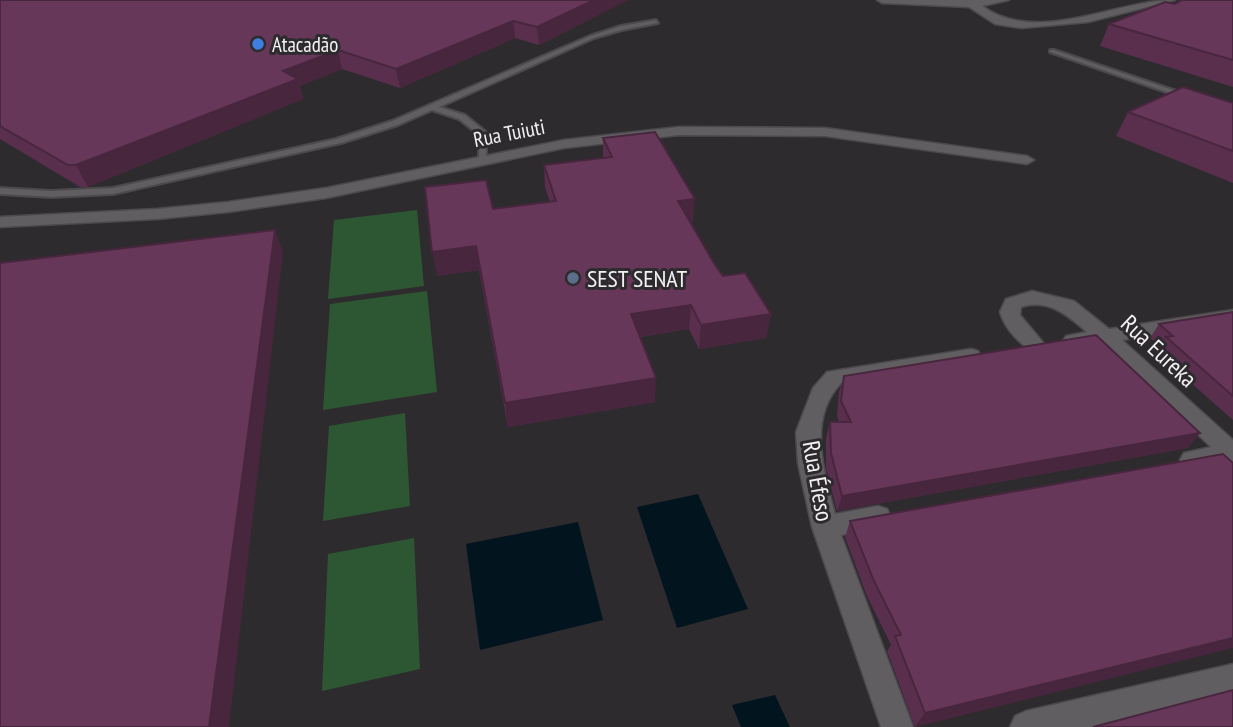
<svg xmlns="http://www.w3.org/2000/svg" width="1233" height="727" font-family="'PT Sans Narrow',sans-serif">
	<rect width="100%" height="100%" fill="#2e2b2f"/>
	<path fill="#2d5732" d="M417 210 424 286 328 299 334 220Z
		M427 291 437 392 323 410 330 304Z
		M405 413 410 506 323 521 329 426Z
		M414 538 420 669 322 691 328 554Z"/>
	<path fill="#02151f" d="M698 494 748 609 677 628 637 507Z
		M578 522 603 620 480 650 466 544Z
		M775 695 790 727H741L732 705Z"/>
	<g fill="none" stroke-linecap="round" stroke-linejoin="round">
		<g stroke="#4b494c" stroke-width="4">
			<path id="service" d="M656 20 658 23 622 30 594 38 439 107 465 115 486 132V161L479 159V135L459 119 432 110 398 125 341 143 113 194 51 197 0 194V188L51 191 113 188 336 139 392 121 590 36 621 26Z
				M1050 50H1054L1191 96 1184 98 1050 52Z"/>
		</g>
		<g stroke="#4b494c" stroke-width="3">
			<path id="minor" d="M877 0H1009L982 6C1038 46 1114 0 1175 0L1088 22 1022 28 995 24 969 7 882 3Z
				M679 127 825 128 1027 156 1034 160 1027 164 825 136 679 135 564 148 326 198 228 212 157 219 0 227V217L157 209 228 202 326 188 564 140Z
				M1032 291 1074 301 1109 329 1233 310V322L1122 340 1233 440V463L1192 469 1184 467 1180 460 1184 453 1211 447 1101 343 1073 348 1066 346 1063 341 1066 336 1087 332C1068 316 1049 298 1021 307L1020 315 1046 346 1043 351C1026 355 1004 328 1000 312L1006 299Z
				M971 349 978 351 981 356 978 361 841 383C807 419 824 472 835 514L878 506 887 509 891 517 887 525 841 535 913 727H881L812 527 798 463 796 432 813 388 827 372Z
				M1233 664V694L1094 727H1010L1015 716 1026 711Z"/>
		</g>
		<use href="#service" fill="#615e62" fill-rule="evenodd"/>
		<use href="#minor" fill="#615e62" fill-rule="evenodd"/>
	</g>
	<path fill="#592f4d" d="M0 0H628L539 45 515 38 400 88 342 69 300 86 303 99 88 187H80L0 139Z
		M1233 0V87L1100 46 1109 24 1175 4Z
		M1233 103V183L1116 136 1128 112Z
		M603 138 693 221 690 222 715 265 723 276 771 314 766 338 699 349 689 329 640 337 655 402 508 427 479 270 437 276 493 209 550 202 545 187 544 165 603 158Z
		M1233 312V420L1156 352 1160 346 1150 338 1159 324Z
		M844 376 1188 448 837 511 826 468V438L830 422H839L837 416 839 392Z
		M1223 454 915 727 887 651 891 645 867 596 845 537 850 521Z"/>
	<path fill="#48263e" d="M594 0H628L539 45 537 27Z
		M513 21 515 38 400 88 396 69Z
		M338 50 342 69 300 86 303 99 88 187 76 165 283 71Z
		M695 199 693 221 677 223 678 201Z
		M275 230 283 252 229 727H209Z
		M476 246 479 270 437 276 432 252Z
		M691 305 689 329 631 338V314Z
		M771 314 766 338 699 349 701 325Z
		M656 378 655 402 508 427 505 403Z
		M1200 433 1188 448 837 511 842 496Z
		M1233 638V648L915 727 925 713Z"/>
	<path fill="#673759" stroke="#48263e" stroke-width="2" d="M0 0H594L537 27 513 21 396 69 338 50 283 71 298 79 76 165H68L0 126Z
		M1182 0H1233V60L1109 24 1165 2 1175 4Z
		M1183 87 1233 103V151L1128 112Z
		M655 132 695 199 678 201 715 265 723 276 745 273 771 314 701 325 691 305 631 314 656 378 505 403 476 246 432 252 425 187 486 180 493 209 556 201 544 165 612 157 603 138Z
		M275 230 209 727H0V263Z
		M1233 312V396L1166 337 1173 336 1159 324Z
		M1096 335 1200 433 842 496 831 453 830 422H851L841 401 844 376Z
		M1223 454 1233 463V638L925 713 895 636 901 635 874 581 850 521Z
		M1233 690V727H1093Z"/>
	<circle fill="#3f7fe0" stroke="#2e2b2f" stroke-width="2.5" cx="258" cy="44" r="7"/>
	<circle fill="#5c6f8a" stroke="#2e2b2f" stroke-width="2.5" cx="573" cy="278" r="7"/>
	<g text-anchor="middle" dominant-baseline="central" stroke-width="6" stroke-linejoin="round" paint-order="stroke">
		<g font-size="21" fill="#f3f1f3" stroke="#2e2b2f" text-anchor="start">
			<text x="272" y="44">Atacadão</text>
		</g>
		<g font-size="21" fill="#f3f1f3" stroke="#2e2b2f">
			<text transform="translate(509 133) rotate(-11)">Rua Tuiuti</text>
		</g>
		<g font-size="24" fill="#f3f1f3" stroke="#2e2b2f" text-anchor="start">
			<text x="587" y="278">SEST SENAT</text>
		</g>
		<g font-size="24" fill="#f3f1f3" stroke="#2e2b2f">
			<text transform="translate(1159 351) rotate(43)">Rua Eureka</text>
			<text transform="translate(818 481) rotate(80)">Rua Éfeso</text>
		</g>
	</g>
</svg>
